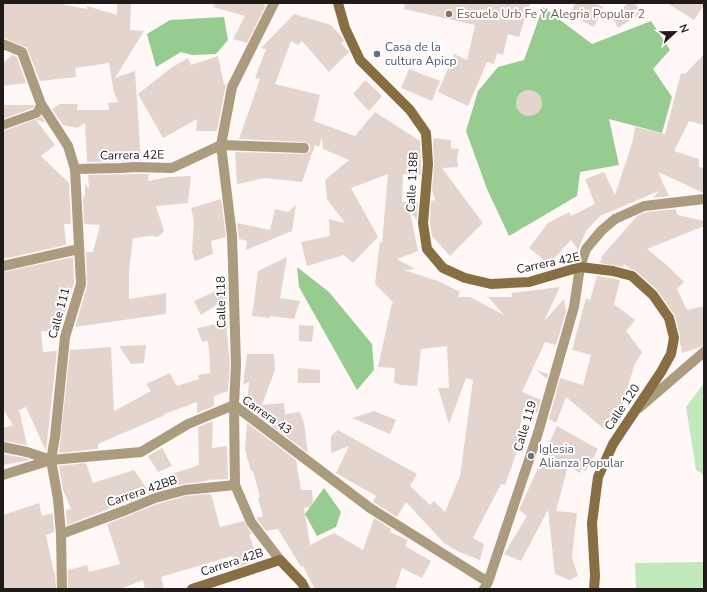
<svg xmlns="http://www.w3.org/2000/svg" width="707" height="592" font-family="'Nunito Sans',sans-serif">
	<rect width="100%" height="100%" fill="#fff8f6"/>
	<path fill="#c1e9bc" d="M704 383V475L696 470 686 407Z
		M704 562V589H636L635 563Z"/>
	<path fill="#97cc91" d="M543 7 592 44 651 21 670 50 653 69 672 97 662 133 609 119 619 165 580 172 577 196 509 236 487 189 466 131 478 91 498 67 524 60Z
		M224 17 228 40 216 54 192 55 181 52 156 67 147 34 170 20Z
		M297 267 329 292 372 344 374 370 357 390 299 287Z
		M324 488 341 512 336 527 317 536 305 514Z"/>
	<path fill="#e3d4ce" d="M3 3H56L87 9V6L117 15V3H131L130 30 144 31 115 78 135 71 141 161 87 162 85 123 77 128 63 125 52 109 60 104H78L77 110H109L108 103 118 102 114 93 109 63 75 68 76 77 40 81 27 48 4 38Z
		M214 3H259L266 5 247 43 233 39 245 16 213 7Z
		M405 3H530L519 37 508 34 503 55 497 53 494 64 487 62 468 106 438 92 454 54 467 60 475 25 404 9Z
		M575 3H595L603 7 594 27 570 15Z
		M629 3H635L641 13 618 28 611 15Z
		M667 3H704V5L694 20Z
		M294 14 331 25 342 37 344 41 341 43 349 52 329 72 302 41 298 45 291 41 275 84 320 95 314 121 355 136 375 112 420 141 421 164V175L403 174 402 202 418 203 417 220 410 212 418 251 397 259 415 269 404 270 438 281 460 292 458 297H470L504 315 488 297H512V293L560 287 544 321 564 299 566 312 556 345 545 342 522 392 541 400 537 413 524 407 517 442 520 443 505 485 501 484 473 538 484 544 480 560 459 552 444 543 406 502 397 517 373 502 376 496 336 473 349 446 331 453V436L338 430 417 474 410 486 430 505 434 501 445 512 460 476 473 380 466 378 449 424 438 388H449L447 346 421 349 417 386 399 385V384L394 383 395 368 378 367 392 303H394L375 284 380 240 382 244 388 174 351 188 378 237 353 263 344 255 307 266 301 242 330 236 329 219 345 223 327 199 325 180 349 160 323 149 322 137 319 147 315 145 302 182 265 178 237 184 235 152 304 154 310 151V145L304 142 239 139 260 79 255 78 266 49 261 48Z
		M704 54V125L689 121 674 151 699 159V167L704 168V193L658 172 669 196 653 198 659 191 600 216 586 231 578 250 571 240 549 264 529 248 548 223 569 212 571 216 595 204 585 179 604 172 615 195 633 140 635 127 665 134 681 73 685 74Z
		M12 55 17 57 26 83 3 86V63Z
		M218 56 224 85 226 84 217 131H196L197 119 163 138 138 94 171 68 188 58 191 65Z
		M409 69 440 81 432 101 401 88Z
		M365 80 382 96 369 111 353 94Z
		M516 103a13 13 0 1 1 26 0a13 13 0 1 1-26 0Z
		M3 105H33L34 106 33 108 3 119Z
		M42 117 45 122 36 120 55 145 41 156 69 183 71 224H64L66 245 3 259V131Z
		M434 138 451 140V148L459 149 457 158 458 167 442 168 483 223 450 256 432 236 430 223 431 201 435 200 432 190 434 165 433 144Z
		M135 174H149L148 181 169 177 191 176 188 203 156 206 164 231 158 237 151 236 133 238 129 271V299L166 293V314L75 327 87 286 86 252H93L100 225 84 224 83 196 85 197V184L89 189 88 175Z
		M221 199 226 237 211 241 213 254 195 261 192 252 194 222 191 208Z
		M296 205 292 231 246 250 247 241 239 239 237 223 270 230 275 209 288 212Z
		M675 209 678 215 704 221V226L647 249 668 266 684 282 677 289 687 310 704 306V346L682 353 680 343V336L675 316 657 290 636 271 630 269 624 264 623 267 600 263 602 256 637 216 646 212Z
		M73 257 74 283 60 329 41 332 43 352 57 351 46 451 26 407 19 410 27 445 3 441V428L13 425 3 409V272Z
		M287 257 280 298 300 301 294 319 270 316V318L252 316 258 271Z
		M597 276 620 280 614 304 635 320 626 331 642 352 634 366 621 410 611 419 604 429 566 397 556 423 549 419 560 378 583 385 591 355 572 350 586 298 590 300Z
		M227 286V298L201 315 194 301Z
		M226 322 230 365 228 391 214 396V406L197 413V402L164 414 165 415 98 444V449L59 453 70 350 111 347 114 411 151 391 146 384 170 373 177 386 199 379 198 375 210 373V361L208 341 202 342 197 328Z
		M299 325 314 326 312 342 299 341Z
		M146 345 144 363 131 364 119 346Z
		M247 354H274L275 370 262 405 284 403 285 414 300 412 304 423 308 453 247 407 249 382 243 385Z
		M298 368 320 370V383H298Z
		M536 370 548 374 547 379Z
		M374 411 396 420 390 434 352 418Z
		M213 421 212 448 227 446 228 479 207 480V481L177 485 172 474 199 465 198 427Z
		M247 423 296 460 301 490H312L313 501 311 507 304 508 310 545 334 533 363 550 374 518 391 529 390 532 408 540 405 546 431 561 422 578 402 568 395 589H315L303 566 301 567 278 529 266 531 256 518 263 516 258 498 260 497 253 471H251L245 450Z
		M557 426 598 449 586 471 581 469 580 473 568 466 556 511 577 513 572 557 578 576 570 580 555 574 548 510 521 561 504 554 527 516 519 510Z
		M162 448 172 466 158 472 148 456Z
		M3 454 25 458 30 460 3 465Z
		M86 463 93 483 134 470 150 493 67 525 66 510 71 509 63 490 59 466Z
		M211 494 220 527 244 521 252 534H249L258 560 236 568 232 556 161 577 164 589H145L143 580 120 589H68V570L87 565 89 572 120 564 107 524 157 504 186 496Z
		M39 503 42 516 53 513 54 532 46 535 54 573H55L56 589H3V515Z"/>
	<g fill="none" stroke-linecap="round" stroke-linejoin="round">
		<path stroke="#ac9c7f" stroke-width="9" d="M3 125 37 113 41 104"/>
		<path stroke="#ac9c7f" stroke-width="10" d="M274 3 232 87 221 145 232 236 233 265 236 365 234 405 235 485 251 522 280 560
			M3 44 22 52 41 104 68 146 75 169 81 284 65 337 55 437 51 460 58 499 61 534 62 589
			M75 169 121 168 135 167 172 168 221 145 304 148
			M3 266 79 249
			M639 408 704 352
			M3 447 27 452 51 460
			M3 475 51 460 141 452 188 424 234 405 370 508 488 582
			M61 534 126 510 155 498 185 490 235 485
			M484 589 488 582 538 433 574 307 580 267 586 249 601 231 615 219 644 206 704 199"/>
		<path stroke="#876f43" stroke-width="10" d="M338 3 345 28 360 60 410 110 426 133 428 164 423 223 427 249 443 268 465 278 491 284 529 282 580 267 613 271 632 276 653 295 669 318 674 338 671 354 661 372 613 444 598 477 592 523 595 576 594 589
			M192 589 280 560 302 583 305 589"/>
	</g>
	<circle fill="#8d6e63" stroke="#fff" stroke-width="1.5" cx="449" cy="14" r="4"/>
	<circle fill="#5c6f8a" stroke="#fff" stroke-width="1.5" cx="377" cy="54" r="4"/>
	<circle fill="#6b7280" stroke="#fff" stroke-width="1.5" cx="531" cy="456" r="4"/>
	<g text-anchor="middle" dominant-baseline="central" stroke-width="4" stroke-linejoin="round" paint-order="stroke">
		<g font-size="12" fill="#785e54" stroke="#fff" text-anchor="start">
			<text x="457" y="14">Escuela Urb Fe Y Alegria Popular 2</text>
		</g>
		<g font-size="12" fill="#4e5e75" stroke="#fff" text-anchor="start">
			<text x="385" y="47">Casa de la<tspan x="385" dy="14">cultura Apicp</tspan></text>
		</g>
		<g font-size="12" fill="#201b19" stroke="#fff">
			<text transform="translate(132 155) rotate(-1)">Carrera 42E</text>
			<text transform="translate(412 182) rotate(-87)">Calle 118B</text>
			<text transform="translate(548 263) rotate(-12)">Carrera 42E</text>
			<text transform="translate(221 302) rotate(-91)">Calle 118</text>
			<text transform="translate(59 313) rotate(-75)">Calle 111</text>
			<text transform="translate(622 407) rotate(-56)">Calle 120</text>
			<text transform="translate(267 415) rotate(35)">Carrera 43</text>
			<text transform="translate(525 426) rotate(-73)">Calle 119</text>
			<text transform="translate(142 491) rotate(-19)">Carrera 42BB</text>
			<text transform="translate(232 562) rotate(-18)">Carrera 42B</text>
		</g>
		<g font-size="12" fill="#5b616d" stroke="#fff" text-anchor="start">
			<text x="539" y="449">Iglesia<tspan x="539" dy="14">Alianza Popular</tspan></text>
		</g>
	</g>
	<rect width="707" height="592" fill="none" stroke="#201b19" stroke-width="8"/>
	<g transform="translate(675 32) rotate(68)" stroke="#ffffff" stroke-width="3" paint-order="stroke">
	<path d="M0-3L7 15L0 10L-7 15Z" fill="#201b19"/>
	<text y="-6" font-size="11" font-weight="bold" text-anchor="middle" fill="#201b19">N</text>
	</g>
</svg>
